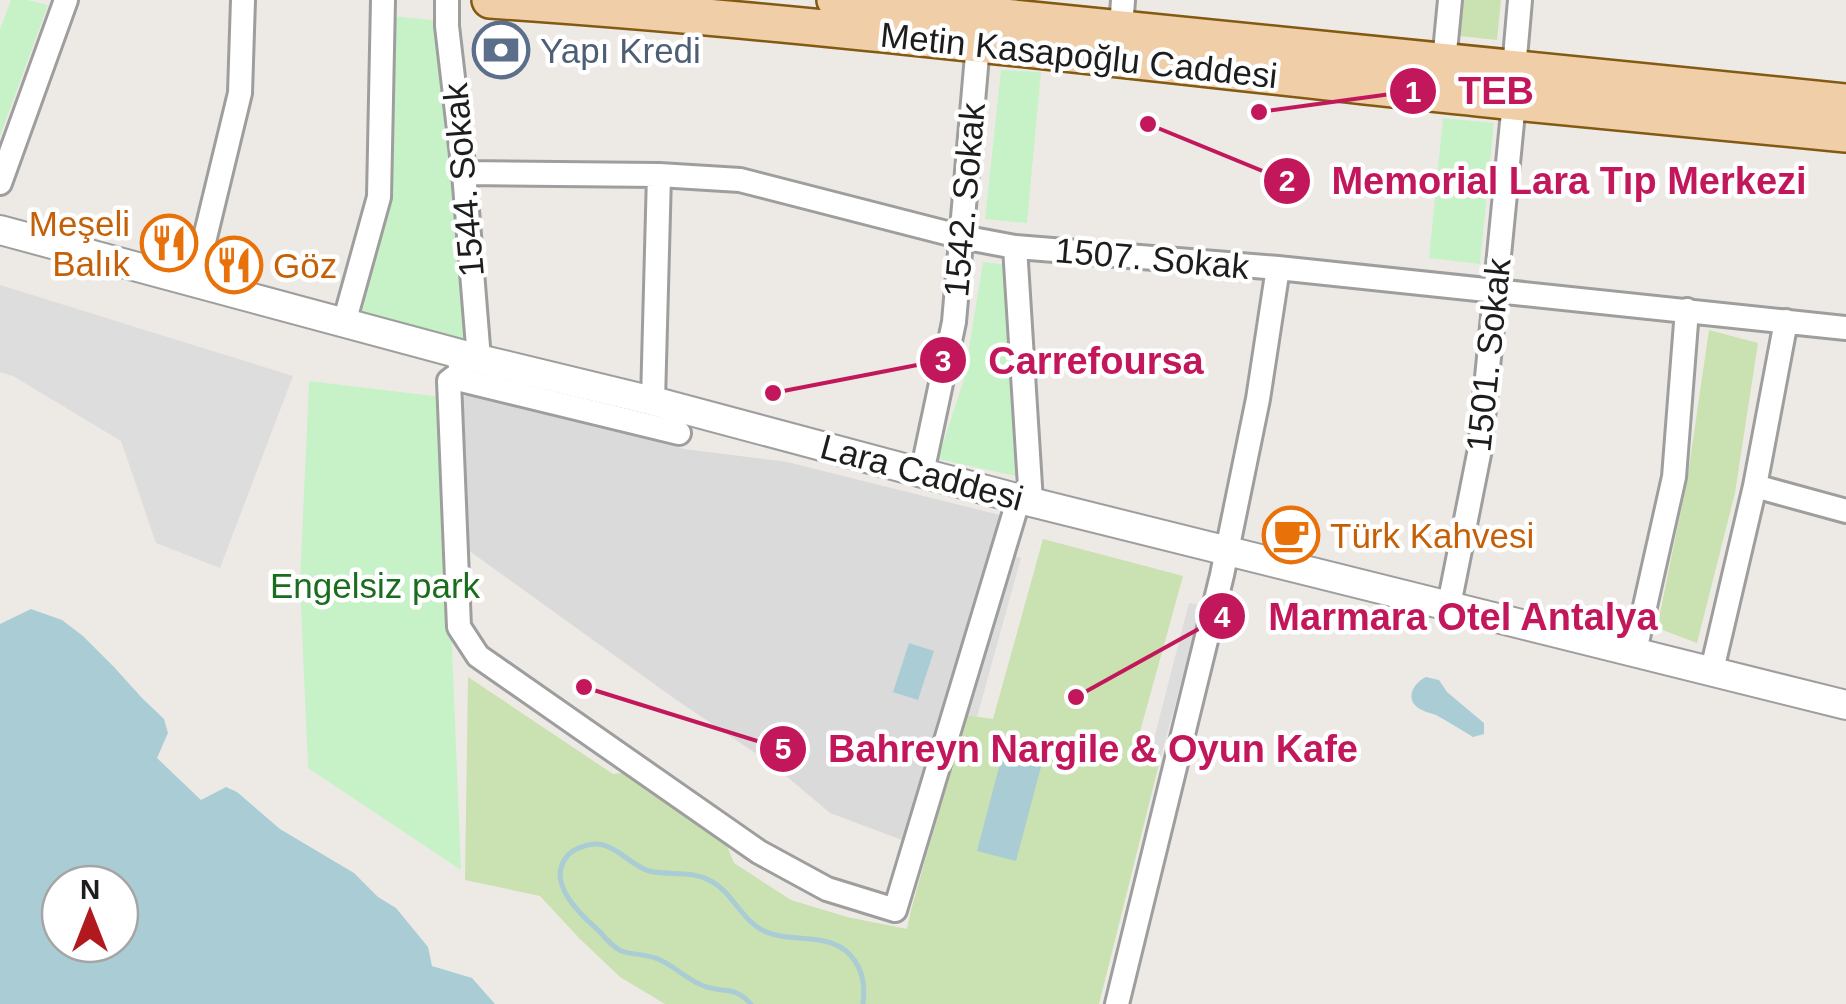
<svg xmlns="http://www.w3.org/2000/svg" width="1846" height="1004" font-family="Arial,sans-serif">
	<rect width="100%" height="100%" fill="#edeae5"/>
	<path fill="#dbdada" d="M474 391 684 449 787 462 1004 516 902 840 830 813 773 765 675 699 468 550 461 398Z"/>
	<path fill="#cae1b1" d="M1463 0H1501L1497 40 1459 36Z
		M1709 330 1758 343 1735 493 1697 643 1657 628 1687 481Z
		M1043 539 1183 576 1133 757 1159 764 1099 1004H665L620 977 578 937 540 896 465 880 468 677 613 774 631 772 725 841 734 863 791 900 847 917 907 929 911 910 966 715 993 719Z"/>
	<path fill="#c7f2c8" d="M11 0H27L48 5 0 136V29Z
		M393 16 440 21 454 159 465 339 362 312 389 202Z
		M1001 70 1041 72 1027 223 985 219Z
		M1443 118 1494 123 1480 264 1429 258Z
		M983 262 1010 265 1025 478 938 459 964 379Z
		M309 381 442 397 461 870 308 768 300 583Z"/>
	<path fill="#ddd" d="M0 285 293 376 220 568 156 543 121 441 13 376 0 372Z
		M1010 555 1021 558 977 717 966 715Z
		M1189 603 1202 605 1159 764 1148 762Z"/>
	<path fill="#aacdd5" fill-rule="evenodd" d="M31 609 62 620 83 636 114 667 142 698 164 719 168 733 157 758 201 800 226 787 237 792 280 829 354 873 378 897 396 908 428 947 432 966 472 978 495 1004H0V624ZM60 884H120V944H60Z
		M909 643 934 651 918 700 893 692Z
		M1426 677 1439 680 1447 692 1484 723V734L1473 737C1461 730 1449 722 1436 715 1431 713 1425 712 1420 709 1404 700 1413 683 1426 677Z
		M1003 752 1042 763 1016 861 977 851Z"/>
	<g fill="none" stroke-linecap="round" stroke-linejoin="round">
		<path stroke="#aacdd5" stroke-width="5" d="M751 1004C732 984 724 994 704 986 687 980 675 966 658 959 647 954 633 955 621 951 613 947 605 938 599 931 581 915 544 882 568 855 576 847 593 842 603 845 620 849 632 866 649 871 669 876 690 870 709 880 732 891 741 920 764 931 794 945 834 929 855 961 864 974 865 989 863 1004"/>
		<g stroke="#9e9e9e" stroke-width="28">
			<path id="minor" d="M447 0V26L464 173 479 359
				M1121 29 1123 0
				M1444 62 1450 0
				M1514 69 1520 0
				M464 173 659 175 740 180 962 237 1015 247 1278 268 1846 328
				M0 183 66 0
				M1015 247 1031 502
				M194 283 240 93 243 0
				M344 323 379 197 383 0
				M458 354 461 372 449 381 459 627 478 656 759 852 827 889 895 910 1019 498
				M453 378 679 433
				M653 401 659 175
				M922 473 954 322 978 44
				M1755 486 1846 511
				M1449 605 1480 449 1514 102
				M1635 651 1674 477 1687 310
				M1712 670 1755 486 1786 321
				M1117 1004 1222 575 1258 399 1278 268"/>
		</g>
		<g stroke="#9e9e9e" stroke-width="32">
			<path id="tertiary" d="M0 230 479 359 653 401 1031 502 1846 705"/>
		</g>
		<g stroke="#845a13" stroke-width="40">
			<path id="primary" d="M490 0C833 23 1173 67 1515 102 1625 113 1736 123 1846 134
				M835 0 1846 102"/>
		</g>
		<use href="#minor" stroke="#fff" stroke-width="22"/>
		<use href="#tertiary" stroke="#fff" stroke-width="28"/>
		<use href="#primary" stroke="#f0cea7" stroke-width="35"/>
	</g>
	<defs>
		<g id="bank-ring" transform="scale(2.875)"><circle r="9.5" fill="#fff" stroke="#5c6f8a" stroke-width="1.5"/><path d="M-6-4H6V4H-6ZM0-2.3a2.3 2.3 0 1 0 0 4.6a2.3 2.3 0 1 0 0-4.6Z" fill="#5c6f8a"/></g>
		<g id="restaurant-ring" transform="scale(2.875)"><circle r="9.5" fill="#fff" stroke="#e8710a" stroke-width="1.5"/><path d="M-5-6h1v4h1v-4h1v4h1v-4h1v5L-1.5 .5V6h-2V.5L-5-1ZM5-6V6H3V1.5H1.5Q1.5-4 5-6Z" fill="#e8710a"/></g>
		<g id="cafe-ring" transform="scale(2.875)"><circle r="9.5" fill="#fff" stroke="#e8710a" stroke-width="1.5"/><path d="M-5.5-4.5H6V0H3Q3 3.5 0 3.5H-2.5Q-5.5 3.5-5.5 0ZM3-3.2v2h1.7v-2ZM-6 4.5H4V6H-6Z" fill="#e8710a"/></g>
	</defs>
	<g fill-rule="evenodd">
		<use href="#bank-ring" x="501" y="50"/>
		<use href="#restaurant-ring" x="169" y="243"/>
		<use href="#restaurant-ring" x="234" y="265"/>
		<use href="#cafe-ring" x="1291" y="535"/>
	</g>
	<g text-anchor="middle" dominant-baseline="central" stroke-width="9" stroke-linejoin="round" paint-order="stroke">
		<g font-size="35" fill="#4e5e75" stroke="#fff" text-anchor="start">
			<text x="540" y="50">Yapı Kredi</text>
		</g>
		<g font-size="35" fill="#1d1d1d" stroke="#fff">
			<text transform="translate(1079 55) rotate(6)">Metin Kasapoğlu Caddesi</text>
			<text transform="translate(463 180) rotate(-95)">1544. Sokak</text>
			<text transform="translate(964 200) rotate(-85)">1542. Sokak</text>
			<text transform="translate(1152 258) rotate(5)">1507. Sokak</text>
			<text transform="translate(1488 355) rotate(-84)">1501. Sokak</text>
			<text transform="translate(922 472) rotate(15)">Lara Caddesi</text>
		</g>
		<g font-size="35" fill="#c56008" stroke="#fff" text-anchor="start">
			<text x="130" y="223" text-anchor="end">Meşeli<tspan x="130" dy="40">Balık</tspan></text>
			<text x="273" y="265">Göz</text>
			<text x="1330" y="535">Türk Kahvesi</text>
		</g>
		<g font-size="35" fill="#196d1d" stroke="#fff">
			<text x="375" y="585">Engelsiz park</text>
		</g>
	</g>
	<path fill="none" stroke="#c2185b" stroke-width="4" d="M1259 112L1413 91M1148 124L1287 181M773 393L943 360M1076 697L1222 616M584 687L783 749"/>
	<g fill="#c2185b" stroke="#fff" stroke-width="4">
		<circle cx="1259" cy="112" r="10"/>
		<circle cx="1148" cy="124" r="10"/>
		<circle cx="773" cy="393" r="10"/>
		<circle cx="1076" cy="697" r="10"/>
		<circle cx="584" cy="687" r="10"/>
		<circle cx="1413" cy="91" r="25"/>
		<circle cx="1287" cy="181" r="25"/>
		<circle cx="943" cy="360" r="25"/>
		<circle cx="1222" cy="616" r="25"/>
		<circle cx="783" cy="749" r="25"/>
	</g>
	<g font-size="30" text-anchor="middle" font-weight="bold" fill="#fff">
		<text x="1413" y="102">1</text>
		<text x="1287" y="191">2</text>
		<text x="943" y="371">3</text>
		<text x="1222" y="627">4</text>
		<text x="783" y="759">5</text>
	</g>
	<g font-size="38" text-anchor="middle" font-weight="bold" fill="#c2185b" stroke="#fff" stroke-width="9" stroke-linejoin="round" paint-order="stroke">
		<text x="1496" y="104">TEB</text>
		<text x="1569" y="194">Memorial Lara Tıp Merkezi</text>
		<text x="1096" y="374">Carrefoursa</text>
		<text x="1463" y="630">Marmara Otel Antalya</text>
		<text x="1093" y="762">Bahreyn Nargile &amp; Oyun Kafe</text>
	</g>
	<g transform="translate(90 914)"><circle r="48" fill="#ffffff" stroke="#a5a5a5" stroke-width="2.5"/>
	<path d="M0-8L18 38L0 25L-18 38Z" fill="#b1191f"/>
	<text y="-15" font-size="28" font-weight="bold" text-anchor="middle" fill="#1d1d1d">N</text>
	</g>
</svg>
